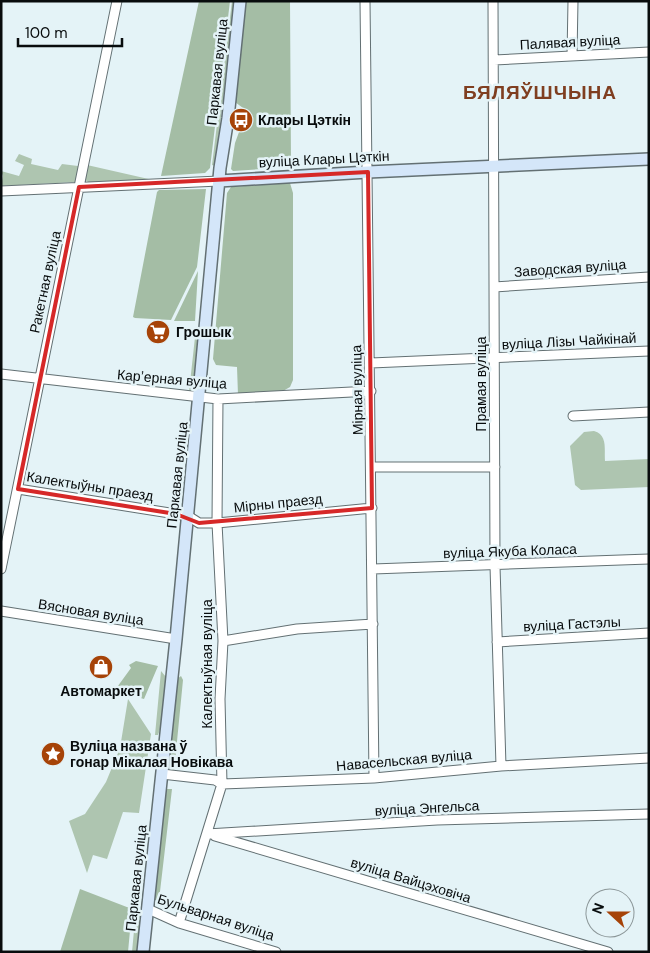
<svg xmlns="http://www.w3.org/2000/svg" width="650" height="953" font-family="'DM Sans',sans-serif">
	<rect width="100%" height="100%" fill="#e4f3f7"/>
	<path fill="#aec5b0" d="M232 1H235L215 166 212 165Z
		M19 154 32 159 31 164 58 170 62 164 78 166 80 169 76 182 1 186 3 176 1 171 19 176 24 165 15 161Z
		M87 165 153 180 90 183 85 180Z
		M196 328 200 329 196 389 189 392Z
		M594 431C608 435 604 449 605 461L649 459V487L581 490 575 485 570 446 584 432Z
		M161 671 166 677 162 724 158 735H155Z
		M128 699 151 734 139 813 123 812 107 859 93 855 87 873 69 821 85 814 106 782 120 748Z
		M136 909 142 915 137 952H132Z"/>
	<path fill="#a4bda5" d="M199 1H230L210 168 205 173 161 176Z
		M245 1H290L291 167 233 171 231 169 235 143 243 121V108L235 102Z
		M290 183 293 193V380L290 387 283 391 238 395 237 367 216 365 213 359 227 193 231 187Z
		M206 189 197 267 171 320 135 318 133 317 157 192 159 190Z
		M198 271 195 321H174Z
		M136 661 158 666 144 699 115 690 131 668 129 665Z
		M181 676 183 680 174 772 168 766 177 679Z
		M166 789H172L159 900H154Z
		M80 889 132 909 128 952H60Z"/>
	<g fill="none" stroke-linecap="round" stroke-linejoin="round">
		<g stroke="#637073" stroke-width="11">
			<path id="street" d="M365 1 374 778
				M493 1 495 566 501 766
				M572 56 573 1
				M494 60 649 52
				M1 191 219 181
				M494 287 649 277
				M371 363 649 351
				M1 374 218 399 371 391
				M573 416 649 412
				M372 467H495
				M18 489 176 514 188 516 199 523H217L372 508
				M1 569 117 1
				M373 569 649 559
				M1 611 176 639
				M223 641 297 629 373 624
				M497 642 649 633
				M162 774 215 780 222 784 374 778 501 766 649 758
				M207 834 437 820 649 814
				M215 836 608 952
				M148 909 179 923 276 952
				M179 923 222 784 220 699 223 641 217 523 218 399"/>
		</g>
		<g stroke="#637073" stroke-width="14">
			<path id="secondary" d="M219 181 368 172 649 159
				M143 952 176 639 220 168 228 118 240 1"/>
		</g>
		<use href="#street" stroke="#fff" stroke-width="9"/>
		<use href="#secondary" stroke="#d4e6f9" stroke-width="11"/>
	</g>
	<path fill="none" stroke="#d62828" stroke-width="4" stroke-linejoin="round" d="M368 172 372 508 199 523 176 514 18 489 79 187Z"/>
	<defs>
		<g id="bus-disc" transform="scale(1.25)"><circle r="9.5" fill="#a64308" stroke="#e4f3f7"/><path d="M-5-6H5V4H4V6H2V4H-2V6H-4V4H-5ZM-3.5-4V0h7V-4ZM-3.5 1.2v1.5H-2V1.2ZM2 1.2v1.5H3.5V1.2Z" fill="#fff"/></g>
		<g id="supermarket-disc" transform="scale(1.25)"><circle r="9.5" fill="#a64308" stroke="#e4f3f7"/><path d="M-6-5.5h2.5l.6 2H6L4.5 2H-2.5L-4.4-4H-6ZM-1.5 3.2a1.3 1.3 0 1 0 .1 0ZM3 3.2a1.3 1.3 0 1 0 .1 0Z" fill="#fff"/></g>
		<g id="shop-disc" transform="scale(1.25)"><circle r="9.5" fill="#a64308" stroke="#e4f3f7"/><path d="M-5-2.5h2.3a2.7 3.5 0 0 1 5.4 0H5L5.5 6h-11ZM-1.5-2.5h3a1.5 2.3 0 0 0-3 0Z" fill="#fff"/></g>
		<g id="sight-disc" transform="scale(1.25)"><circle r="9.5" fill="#a64308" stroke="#e4f3f7"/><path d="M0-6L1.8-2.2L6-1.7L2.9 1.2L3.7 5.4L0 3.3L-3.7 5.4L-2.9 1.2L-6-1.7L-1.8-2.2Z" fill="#fff"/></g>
	</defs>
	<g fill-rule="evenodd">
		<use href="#bus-disc" x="241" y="120"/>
		<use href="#supermarket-disc" x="158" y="332"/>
		<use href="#shop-disc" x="101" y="667"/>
		<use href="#sight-disc" x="53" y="754"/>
	</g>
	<g text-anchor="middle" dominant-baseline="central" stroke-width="5" stroke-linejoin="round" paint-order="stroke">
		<g font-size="14" fill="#080c0d" stroke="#e4f3f7">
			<text transform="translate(570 42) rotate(-3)">Палявая вуліца</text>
			<text transform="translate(217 72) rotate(-84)">Паркавая вуліца</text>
			<text transform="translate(324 159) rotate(-3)">вуліца Клары Цэткін</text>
			<text transform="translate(570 268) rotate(-4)">Заводская вуліца</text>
			<text transform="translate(45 282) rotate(-78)">Ракетная вуліца</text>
			<text transform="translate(569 341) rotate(-3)">вуліца Лізы Чайкінай</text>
			<text transform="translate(172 379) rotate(5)">Карʼерная вуліца</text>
			<text transform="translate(481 384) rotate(-90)">Прамая вуліца</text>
			<text transform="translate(357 390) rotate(-91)">Мірная вуліца</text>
			<text transform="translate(177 475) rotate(-84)">Паркавая вуліца</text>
			<text transform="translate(90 486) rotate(9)">Калектыўны праезд</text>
			<text transform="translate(278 503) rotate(-6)">Мірны праезд</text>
			<text transform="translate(510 551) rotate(-2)">вуліца Якуба Коласа</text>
			<text transform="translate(91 612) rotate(9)">Вясновая вуліца</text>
			<text transform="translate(572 624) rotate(-3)">вуліца Гастэлы</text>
			<text transform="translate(207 664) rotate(-90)">Калектыўная вуліца</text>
			<text transform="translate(404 760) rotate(-5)">Навасельская вуліца</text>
			<text transform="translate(427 808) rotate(-3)">вуліца Энгельса</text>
			<text transform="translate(136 878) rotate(-84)">Паркавая вуліца</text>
			<text transform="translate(411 880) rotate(17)">вуліца Вайцэховіча</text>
			<text transform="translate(216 917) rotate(18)">Бульварная вуліца</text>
		</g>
		<g font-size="14" font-weight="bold" fill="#080c0d" stroke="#e4f3f7" text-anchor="start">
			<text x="258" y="120">Клары Цэткін</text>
			<text x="176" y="332">Грошык</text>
			<text x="101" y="691" text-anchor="middle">Автомаркет</text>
			<text x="70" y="746">Вуліца названа ў<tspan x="70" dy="16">гонар Мікалая Новікава</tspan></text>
		</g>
		<g font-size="19" font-weight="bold" letter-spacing="1" fill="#7f3e20" stroke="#e4f3f7">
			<text x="540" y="92">БЯЛЯЎШЧЫНА</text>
		</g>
	</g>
	<rect width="650" height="953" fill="none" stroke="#080c0d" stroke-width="5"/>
	<g transform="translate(610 913) rotate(291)"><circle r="24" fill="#e4f3f7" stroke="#8c9799"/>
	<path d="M0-4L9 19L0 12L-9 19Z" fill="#a64308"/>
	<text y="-8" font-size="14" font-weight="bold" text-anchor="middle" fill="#080c0d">N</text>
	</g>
	<path d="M18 38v8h104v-8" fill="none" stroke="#080c0d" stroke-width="2.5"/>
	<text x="25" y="38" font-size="15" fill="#080c0d" stroke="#e4f3f7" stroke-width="4" paint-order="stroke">100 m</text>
</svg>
